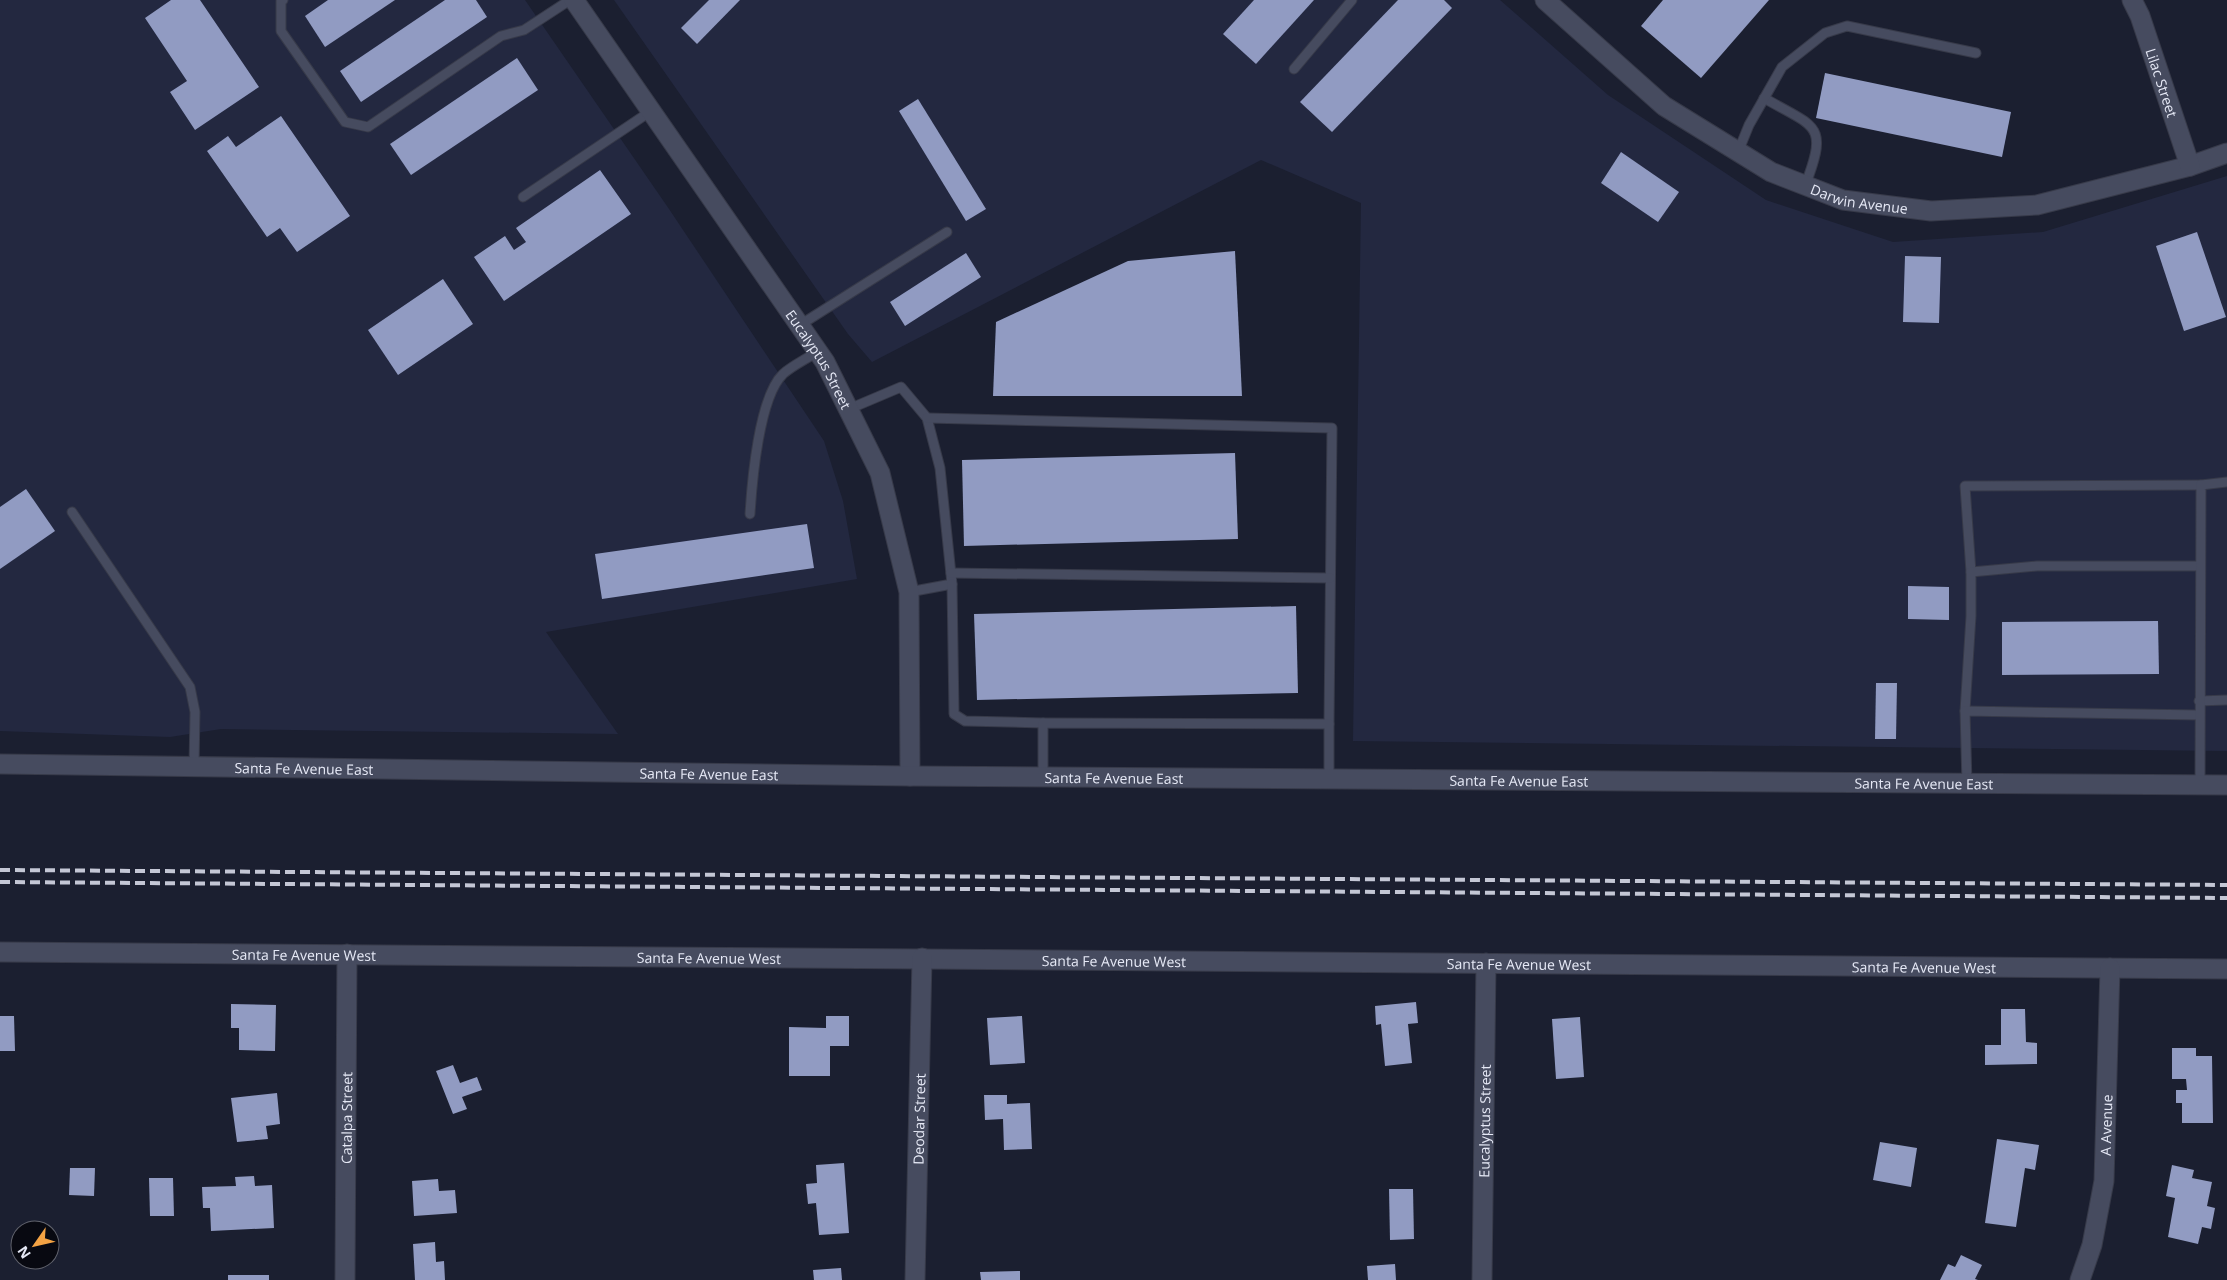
<svg xmlns="http://www.w3.org/2000/svg" width="2227" height="1280" font-family="'Open Sans',sans-serif">
<style>
.built{fill:#232840}
.building{fill:#919bc2}
.lines{fill:none;stroke-linecap:round;stroke-linejoin:round}
.service-casing{stroke:#373a49;stroke-width:11}
.minor-casing{stroke:#373a49;stroke-width:21}
.service{stroke:#464b5f;stroke-width:9}
.minor{stroke:#464b5f;stroke-width:19}
.rail{stroke:#c4c7d5;stroke-width:4;stroke-dasharray:10 5;stroke-linecap:butt}
.labels{text-anchor:middle;dominant-baseline:central;stroke-width:5;stroke-linejoin:round;paint-order:stroke}
.street-label{font-size:14px;fill:#e6e9f6;stroke:#080911}
</style>
<rect width="100%" height="100%" fill="#1b1f30"/>
<g class="built">
<path d="M0 0H525L669 209 824 441 843 501 857 579 546 632 618 734 221 729 170 737 0 731Z"/>
<path d="M614 0H1500L1608 95 1766 200 1893 242 2043 232 2227 176V751L1353 741 1361 203 1261 160 872 362 848 334Z"/>
</g>
<g class="building">
<path d="M171 0H200L259 87 195 130 170 92 187 81 145 18Z"/>
<path d="M328 0H395L325 47 305 16Z"/>
<path d="M445 0H476L487 17 361 102 340 71Z"/>
<path d="M709 0H740L697 44 681 28Z"/>
<path d="M1254 0H1314L1256 64 1223 34Z"/>
<path d="M1398 0H1444L1452 8 1332 132 1300 102Z"/>
<path d="M1663 0H1769L1701 78 1641 26Z"/>
<path d="M517 58 538 90 411 175 390 144Z"/>
<path d="M1825 73 2011 112 2002 157 1816 118Z"/>
<path d="M918 99 986 209 966 221 899 111Z"/>
<path d="M281 116 350 216 297 252 280 228 267 237 207 151 228 136 236 147Z"/>
<path d="M1621 152 1679 192 1658 222 1601 183Z"/>
<path d="M600 170 631 214 504 301 474 257 505 236 514 250 526 242 516 228Z"/>
<path d="M2197 232 2226 317 2184 331 2156 246Z"/>
<path d="M1235 251 1242 396H993L996 322 1128 261Z"/>
<path d="M966 253 981 277 905 326 890 302Z"/>
<path d="M1905 256 1941 257 1939 323 1903 322Z"/>
<path d="M443 279 473 324 398 375 368 330Z"/>
<path d="M1235 453 1238 539 964 546 962 460Z"/>
<path d="M26 489 55 531 0 569V507Z"/>
<path d="M807 524 814 568 602 599 595 554Z"/>
<path d="M1908 586 1949 587V620L1908 619Z"/>
<path d="M1296 606 1298 693 977 700 974 614Z"/>
<path d="M2158 621 2159 674 2002 675V622Z"/>
<path d="M1876 683H1897L1896 739H1875Z"/>
<path d="M1416 1002 1418 1023 1408 1024 1412 1063 1385 1066 1381 1024 1376 1025 1375 1006Z"/>
<path d="M231 1004 276 1005 275 1051 239 1050V1028H231Z"/>
<path d="M2001 1009H2025L2026 1042 2037 1043V1064L1985 1065V1045H2001Z"/>
<path d="M0 1016H14L15 1051H0Z"/>
<path d="M826 1016H849V1046H830V1076H789V1027L826 1028Z"/>
<path d="M1022 1016 1025 1063 990 1065 987 1018Z"/>
<path d="M1580 1017 1584 1077 1556 1079 1552 1019Z"/>
<path d="M2172 1048H2196V1056H2212L2213 1123H2182V1103H2176V1090H2187L2186 1079H2172Z"/>
<path d="M453 1065 460 1083 477 1077 482 1090 462 1097 467 1109 453 1114 436 1071Z"/>
<path d="M277 1093 280 1124 266 1126 268 1139 237 1142 231 1098Z"/>
<path d="M984 1095H1007V1104L1030 1103 1032 1149 1004 1150 1003 1119 985 1120Z"/>
<path d="M1997 1139 2039 1145 2035 1170 2025 1168 2016 1227 1985 1223Z"/>
<path d="M1880 1142 1917 1148 1911 1187 1873 1180Z"/>
<path d="M844 1163 849 1233 819 1235 816 1203 808 1204 806 1184 817 1183 816 1165Z"/>
<path d="M2172 1165 2194 1170 2192 1178 2212 1182 2207 1206 2215 1208 2211 1229 2202 1227 2198 1244 2168 1237 2175 1198 2166 1196Z"/>
<path d="M70 1168H95L94 1196 69 1195Z"/>
<path d="M254 1176 255 1186 272 1185 274 1228 211 1231 210 1208H203L202 1187 236 1186 235 1177Z"/>
<path d="M149 1178H173L174 1216H150Z"/>
<path d="M438 1179 439 1191 455 1190 457 1213 414 1216 412 1181Z"/>
<path d="M1389 1189H1413L1414 1239 1390 1240Z"/>
<path d="M435 1242 436 1262 444 1261 445 1280H415L413 1244Z"/>
<path d="M1961 1255 1982 1265 1975 1279 1978 1280H1940L1948 1264 1955 1267Z"/>
<path d="M1395 1264 1396 1280H1368L1367 1266Z"/>
<path d="M841 1268 842 1280H814L813 1270Z"/>
<path d="M1020 1271V1280H981L980 1272Z"/>
<rect x="228" y="1275" width="41" height="5"/>
</g>
<g class="lines">
<defs>
<g id="service">
<path d="M283 0 281 1V31L345 122 368 127 501 36 524 30 570 0"/>
<path d="M1294 69 1352 0"/>
<path d="M1764 98C1816 128 1829 123 1805 186"/>
<path d="M1738 152 1749 125 1782 67 1825 33 1847 26 1976 53"/>
<path d="M523 197 651 111"/>
<path d="M800 325 947 232"/>
<path d="M849 409 901 387 927 418 940 468 952 584 909 592"/>
<path d="M927 418 1332 428 1329 724"/>
<path d="M72 512 190 687 195 712 194 767"/>
<path d="M750 514C752 481 759 397 783 374 793 365 807 359 818 351"/>
<path d="M1971 572 1965 486 2201 485"/>
<path d="M951 573 1330 578"/>
<path d="M952 584 954 714 965 721 1043 723"/>
<path d="M2199 701 2227 700"/>
<path d="M1965 711 1971 616V572L2037 566H2200"/>
<path d="M1043 777V723L1329 724V779"/>
<path d="M1967 784 1965 711 2199 715"/>
<path d="M2200 785 2201 485 2227 482"/>
</g>
<g id="minor">
<path id="s1" d="M574 0 825 362 880 473 909 592 910 776"/>
<path id="s2" d="M1545 0 1664 106 1771 172 1843 200 1931 211 2037 205 2190 166 2227 153"/>
<path id="s3" d="M2132 0 2140 16 2190 166"/>
<path id="s4" d="M0 764 910 776 2227 785"/>
<path id="s5" d="M0 952 2227 969"/>
<path id="s6" d="M345 1280 347 954"/>
<path id="s7" d="M915 1280 922 958"/>
<path id="s8" d="M1482 1280 1486 963"/>
<path id="s9" d="M2080 1280 2092 1245 2104 1181 2110 968"/>
</g>
</defs>
<use href="#service" class="service-casing"/>
<use href="#minor" class="minor-casing"/>
<use href="#service" class="service"/>
<use href="#minor" class="minor"/>
<g class="rail">
<path d="M0 870 2227 885"/>
<path d="M0 882 2227 898"/>
</g>
</g>
<g class="labels">
<g class="street-label">
<text stroke="none"><textPath href="#s3" startOffset="88">Lilac Street</textPath></text>
<text stroke="none"><textPath href="#s2" startOffset="378">Darwin Avenue</textPath></text>
<text stroke="none"><textPath href="#s1" startOffset="435">Eucalyptus Street</textPath></text>
<text stroke="none"><textPath href="#s4" startOffset="304">Santa Fe Avenue East</textPath></text>
<text stroke="none"><textPath href="#s4" startOffset="709">Santa Fe Avenue East</textPath></text>
<text stroke="none"><textPath href="#s4" startOffset="1114">Santa Fe Avenue East</textPath></text>
<text stroke="none"><textPath href="#s4" startOffset="1519">Santa Fe Avenue East</textPath></text>
<text stroke="none"><textPath href="#s4" startOffset="1924">Santa Fe Avenue East</textPath></text>
<text stroke="none"><textPath href="#s5" startOffset="304">Santa Fe Avenue West</textPath></text>
<text stroke="none"><textPath href="#s5" startOffset="709">Santa Fe Avenue West</textPath></text>
<text stroke="none"><textPath href="#s5" startOffset="1114">Santa Fe Avenue West</textPath></text>
<text stroke="none"><textPath href="#s5" startOffset="1519">Santa Fe Avenue West</textPath></text>
<text stroke="none"><textPath href="#s5" startOffset="1924">Santa Fe Avenue West</textPath></text>
<text stroke="none"><textPath href="#s6" startOffset="162">Catalpa Street</textPath></text>
<text stroke="none"><textPath href="#s7" startOffset="161">Deodar Street</textPath></text>
<text stroke="none"><textPath href="#s8" startOffset="159">Eucalyptus Street</textPath></text>
<text stroke="none"><textPath href="#s9" startOffset="158">A Avenue</textPath></text>
</g>
</g>
<g transform="translate(35 1245) rotate(236)"><circle r="24" fill="#080911" stroke="#61636d"/>
<path d="M0-4L9 19L0 12L-9 19Z" fill="#f4a344"/>
<text y="-8" font-size="14" font-weight="bold" text-anchor="middle" fill="#e6e9f6">N</text>
</g>
</svg>
